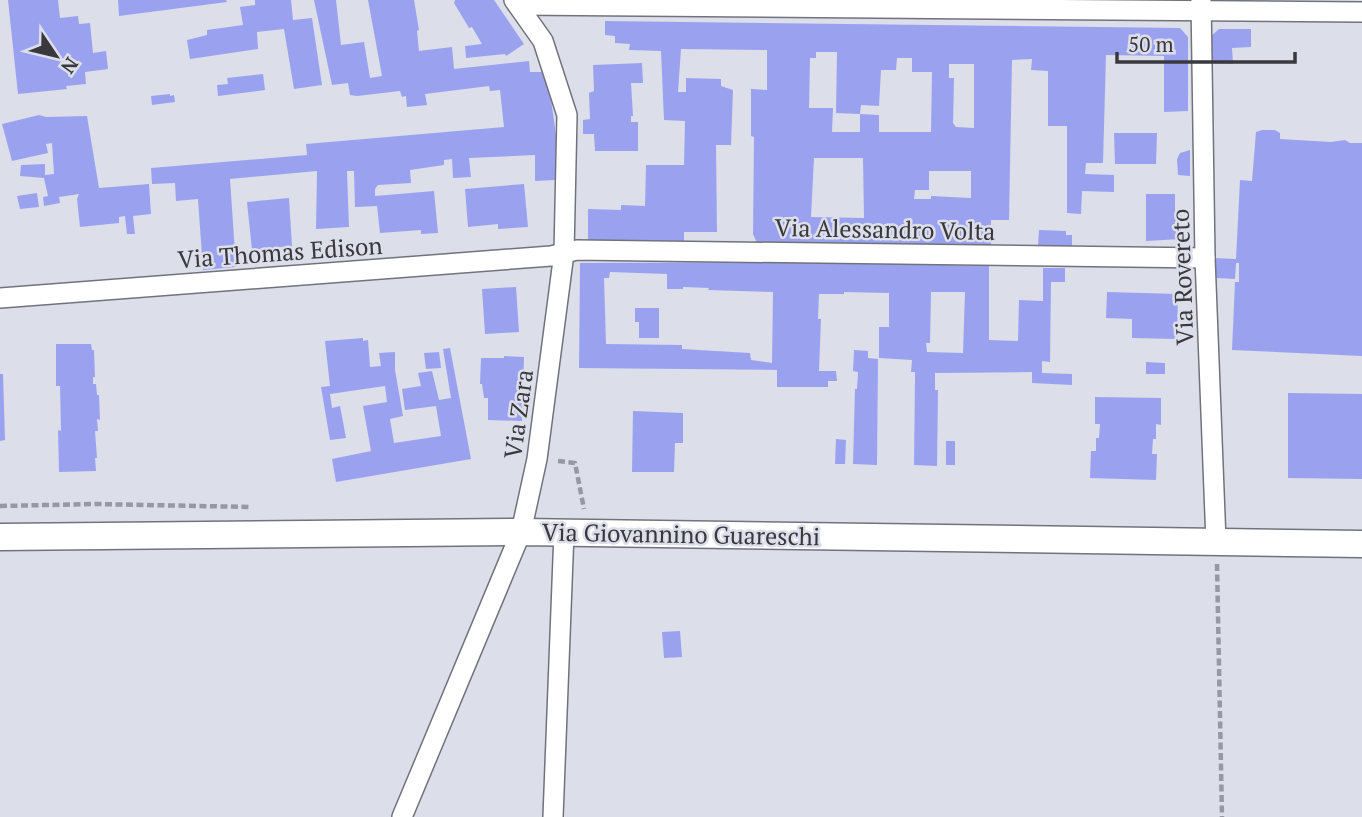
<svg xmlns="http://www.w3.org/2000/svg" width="1362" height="817" font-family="'PT Serif',serif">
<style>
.building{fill:#9aa2f0;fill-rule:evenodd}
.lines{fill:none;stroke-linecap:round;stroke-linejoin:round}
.street-casing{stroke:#71737c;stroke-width:22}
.secondary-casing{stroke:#71737c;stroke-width:29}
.path{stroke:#9798a1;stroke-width:4.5;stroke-dasharray:7 3.5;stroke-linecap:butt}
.street{stroke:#fff;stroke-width:19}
.secondary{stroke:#fff;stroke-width:26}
.labels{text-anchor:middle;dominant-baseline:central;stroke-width:5;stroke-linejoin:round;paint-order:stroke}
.street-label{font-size:24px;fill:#38383d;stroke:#dcdee9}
</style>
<rect width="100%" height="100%" fill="#dcdee9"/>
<g class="building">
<path d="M8 0H58L60 18 78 16 79 24 90 23 93 53 106 51 108 69 85 72 86 84 66 86 67 89 18 94Z"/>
<path d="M118 0H226L227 2 119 16Z"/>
<path d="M255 0H291L293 20 312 18 322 85 294 89 284 29 257 32 258 49 190 59 187 40 207 35V30L243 25 240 7 255 5Z"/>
<path d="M314 0H336L341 45 364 42 370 78 382 76 368 0H414L419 30 417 31 419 51 452 47 454 69 529 61 530 72H543L545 78H548L559 156 555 157V180L535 181V155L469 158 471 177 453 178 452 159 444 160V165L410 170 411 183 378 185 375 189V196L434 191 438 233 421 234V230L380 233 377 206 355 207 354 171H347L349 227 316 229 317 171 230 179 236 267 203 270 198 199 176 201 175 183 152 184 151 168 307 155 306 144 504 127 500 90 490 91 489 86 425 94 427 105 407 107 406 96 402 97 400 91 357 96 350 95 348 83 332 85Z"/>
<path d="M455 0H494L524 44 506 56 505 54 466 58 465 46 482 44 472 27 469 28 454 3Z"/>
<path d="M605 21 1180 28 1188 37V111L1164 112V56L1106 55 1103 163H1086L1085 174 1114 175V192L1082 191 1081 214 1067 213V126H1048V71L1031 70 1032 59 1012 60 1009 220H991V249L757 243 753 234 754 137 751 136V89L767 90V50L681 49 678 92H686V78L721 79V86L733 90 731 145H716L717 232H684V241L588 240V209L621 210V205L645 206 646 165H684L685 121 664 120 661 51 629 50 630 44 615 43V36L605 35ZM816 52H837L836 113 860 114V132H832L833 108H809L810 58H816ZM897 58H912V72H932L931 132H879V115L860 114 861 105 879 106 881 70H896ZM949 64H974V128L956 127 953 123 954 78H949ZM814 158H863L864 218 811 217ZM929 171H971V198L931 196V199H914L915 190H929Z"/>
<path d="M1219 29H1251V47L1232 48 1233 64 1211 63 1210 37Z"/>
<path d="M642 63 643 83H631L633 116H631V122H638V151H595L594 134H583V120L590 119 589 93 594 91 593 65Z"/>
<path d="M263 74 265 90 218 96 217 85 228 84 227 78Z"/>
<path d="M170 94V96L174 95 175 102 152 105 151 96Z"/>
<path d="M39 115 46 117 87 116 99 188 149 184 151 214 133 216 135 234H127L125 216 119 217V223L80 227 77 199 79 194 59 197 60 203 44 206 43 197 48 196 44 178 20 176 21 165 45 164V175L54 174 52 143 46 144 48 153 12 161 2 124Z"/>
<path d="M1262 130H1275L1280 133V139L1331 142 1345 140 1350 143H1362V356L1232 350 1235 282H1239V263H1236L1235 279 1216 278 1215 258 1236 259 1240 180 1252 181 1256 132Z"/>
<path d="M1114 133H1157L1156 164H1115Z"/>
<path d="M1190 150V176L1178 175 1177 159 1180 153Z"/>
<path d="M524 184 528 227 498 229V224L468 227 465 189Z"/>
<path d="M37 193 39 207 20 209 17 196Z"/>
<path d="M1146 194H1175V213H1181V239L1146 241Z"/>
<path d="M289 198 292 246 252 250 247 202Z"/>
<path d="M1039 230 1066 231V235H1072V247L1038 246Z"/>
<path d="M800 262 989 266V340L1018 341 1019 300 1043 301V268H1065V282H1051L1050 362 1042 361V373L1072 374V385L1032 383V372L935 373V390H938L937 466 914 465 915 378V372H911L912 360 879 358V327H889V293L844 292V294H819L818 319H821L819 371H836L837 381H828V387H777V370L579 368 580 263ZM610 272 667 274V289H683V287L709 288 708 290 773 292 772 363 751 360 750 353 682 349V345L606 344 604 278H609ZM931 292H965L963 353 927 352 926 343H930Z"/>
<path d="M516 287 519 332 485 334 482 289Z"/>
<path d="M1107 292 1178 294 1177 339 1132 338V319L1106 318Z"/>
<path d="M635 308H659V338H639V322H635Z"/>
<path d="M363 338V341L368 340 370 367 381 366 379 353 395 352V370L403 416 390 419 394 443 441 436 436 406 405 410 402 389 421 386 418 373 432 371 439 400 451 398 443 349 450 348 471 459 336 482 332 459 371 451 363 406 387 402 385 386 330 394 332 408 340 406 346 438 330 440 321 387 330 386 325 341Z"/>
<path d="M56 344H91L92 350H94L95 377H93V384H96L97 395H99L100 420 97 419 98 431H95L97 458H95L96 471 59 472 58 430 61 431 60 386H56Z"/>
<path d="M854 350 868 351V358L878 359 877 465 853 464 855 389H857L858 372 853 371Z"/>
<path d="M439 352 441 368 426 369 424 353Z"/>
<path d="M504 356 524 357 522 421 488 420V398H484L482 384H480L481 358H504Z"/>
<path d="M1146 362 1165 363V374H1146Z"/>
<path d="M0 374H3L5 440 0 441Z"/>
<path d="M1288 393 1362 394V479L1288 478Z"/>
<path d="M1095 397 1161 398V425L1156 424V439H1153L1152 454H1157L1156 480 1090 478 1091 451H1096V438H1099L1100 424H1095Z"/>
<path d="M633 411 683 413V443H675L674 472H632Z"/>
<path d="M836 439 846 440 845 464H835Z"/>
<rect x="946" y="441" width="9" height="24"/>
<path d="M680 631 682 657 664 658 662 632Z"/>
</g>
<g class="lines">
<defs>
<g id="street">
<path d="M1201 0 1205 258 1216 542"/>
<path d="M518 5 1362 12"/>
<path d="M0 298 551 256 577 250 1205 258"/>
<path d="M402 817 521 532 537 459 564 253 567 115 543 41 514 0"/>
<path d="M553 817 564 532"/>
</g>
<path id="secondary" d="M0 537 521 532 1362 544"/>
</defs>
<use href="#street" class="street-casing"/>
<use href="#secondary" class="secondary-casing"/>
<g class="path">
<path d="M558 461 575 463 584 509"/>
<path d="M0 506 95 504 252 507"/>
<path d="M1217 564 1222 817"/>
</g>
<use href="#street" class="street"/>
<use href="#secondary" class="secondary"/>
</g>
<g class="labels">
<g class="street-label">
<text transform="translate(885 229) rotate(1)">Via Alessandro Volta</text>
<text transform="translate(280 252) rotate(-4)">Via Thomas Edison</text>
<text transform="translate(1182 277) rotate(-92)">Via Rovereto</text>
<text transform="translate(518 414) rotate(-82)">Via Zara</text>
<text transform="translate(681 534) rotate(1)">Via Giovannino Guareschi</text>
</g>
</g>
<g transform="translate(56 56) rotate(125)" stroke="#dcdee9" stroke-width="5" paint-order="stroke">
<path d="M0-5L12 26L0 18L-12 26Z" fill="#38383d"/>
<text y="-10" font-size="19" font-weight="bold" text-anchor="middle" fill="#38383d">N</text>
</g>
<path d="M1117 52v10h178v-10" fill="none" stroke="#38383d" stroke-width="3.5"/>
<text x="1128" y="52" font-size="21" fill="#38383d" stroke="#dcdee9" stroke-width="5" paint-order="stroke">50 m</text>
</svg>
